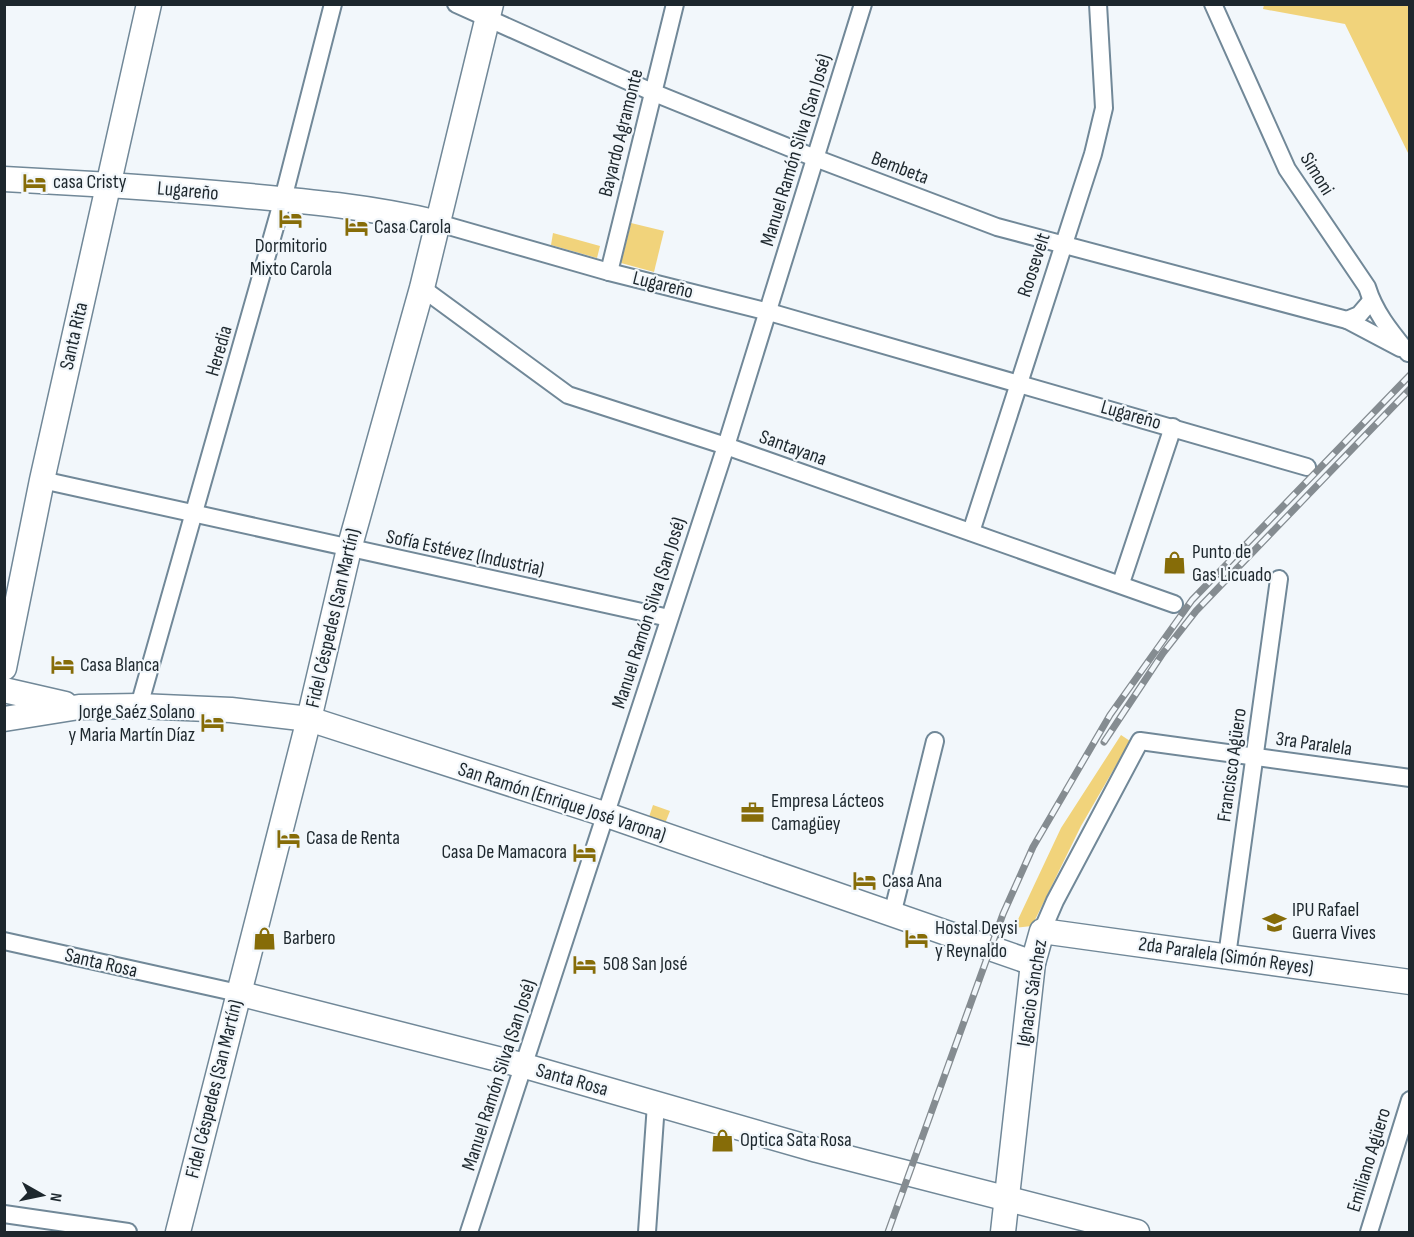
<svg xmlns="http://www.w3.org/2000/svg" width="1414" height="1237" font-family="'Sofia Sans Condensed',sans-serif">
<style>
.green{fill:#f1d37b}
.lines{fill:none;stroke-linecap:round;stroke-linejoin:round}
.street-casing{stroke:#718898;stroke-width:20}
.secondary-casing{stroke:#718898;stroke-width:27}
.street{stroke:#fff;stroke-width:16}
.secondary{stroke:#fff;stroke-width:24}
.rail-casing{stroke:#858c91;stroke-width:7}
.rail{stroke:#f2f7fb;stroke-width:4.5;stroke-dasharray:14;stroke-linecap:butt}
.labels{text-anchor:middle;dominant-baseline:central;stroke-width:4.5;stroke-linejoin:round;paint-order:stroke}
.street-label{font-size:20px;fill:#1d272d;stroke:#f2f7fb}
.poi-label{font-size:20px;fill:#1d272d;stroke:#f2f7fb;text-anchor:start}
</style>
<rect width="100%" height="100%" fill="#f2f7fb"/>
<g class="green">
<path d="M1264 5H1409V155L1345 24 1263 9Z"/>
<path d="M631 223 664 231 654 272 621 263Z"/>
<path d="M553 233 600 246 597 258 551 245Z"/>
<path d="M1121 735 1130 741 1081 826 1032 926 1014 928 1061 828Z"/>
<path d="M653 805 670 811 664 826 648 820Z"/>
</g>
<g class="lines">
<defs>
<g id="street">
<path d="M456 4 652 92 815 158 997 227 1347 320 1359 315 1371 301"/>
<path d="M1213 4 1287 169 1367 287C1375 313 1391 332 1408 353"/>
<path d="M438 223 609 272 769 312 1307 467"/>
<path d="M609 272 675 4"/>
<path d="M422 288 568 395 726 446 1174 604"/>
<path d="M1347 320 1400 348"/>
<path d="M42 480 669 618"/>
<path d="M971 532 1093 154 1104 108 1098 4"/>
<path d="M1121 583 1173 427"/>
<path d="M139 706 283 199 333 4"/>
<path d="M892 915 935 741"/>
<path d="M1042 931 1055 901 1140 741 1410 778"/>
<path d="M4 941 238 993"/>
<path d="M1227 956 1279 579"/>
<path d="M4 1214 128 1232"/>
<path d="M469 1232 726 446 863 4"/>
<path d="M647 1232 656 1104"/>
<path d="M1369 1232 1410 1100"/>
</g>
<g id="secondary">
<path d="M4 179C83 183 160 188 238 195 305 201 372 207 438 223"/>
<path d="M4 668 42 480 149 4"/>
<path d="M4 690 65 704"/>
<path d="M4 719 79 707 139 706 231 710 309 719 604 814 1033 963"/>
<path d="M238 993 525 1066 817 1150 1137 1232"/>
<path d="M178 1232 309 719 349 549 422 288 491 4"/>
<path d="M1003 1232 1033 963 1042 931 1410 982"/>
</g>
</defs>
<use href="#street" class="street-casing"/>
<use href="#secondary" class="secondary-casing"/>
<use href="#street" class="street"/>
<use href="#secondary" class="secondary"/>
<defs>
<g id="rail">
<path d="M1104 742 1163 653 1196 611 1410 389"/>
<path d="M888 1232 1003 914 1033 847 1110 715 1192 600 1410 375"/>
</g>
</defs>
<use href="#rail" class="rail-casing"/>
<use href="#rail" class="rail"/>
</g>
<defs>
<symbol id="hotel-bare" viewBox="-9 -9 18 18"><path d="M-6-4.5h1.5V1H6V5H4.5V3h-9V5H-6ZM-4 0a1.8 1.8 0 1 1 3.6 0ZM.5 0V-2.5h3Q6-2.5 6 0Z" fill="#866c08" stroke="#f2f7fb" stroke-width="2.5" paint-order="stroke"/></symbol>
<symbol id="shop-bare" viewBox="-9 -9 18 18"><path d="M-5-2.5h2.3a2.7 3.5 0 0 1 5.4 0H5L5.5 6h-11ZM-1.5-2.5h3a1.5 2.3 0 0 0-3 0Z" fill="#866c08" stroke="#f2f7fb" stroke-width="2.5" paint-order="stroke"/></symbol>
<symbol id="office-bare" viewBox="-9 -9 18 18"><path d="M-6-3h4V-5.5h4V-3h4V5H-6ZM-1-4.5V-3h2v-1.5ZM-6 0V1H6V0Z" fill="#866c08" stroke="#f2f7fb" stroke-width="2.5" paint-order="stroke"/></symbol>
<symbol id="school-bare" viewBox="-9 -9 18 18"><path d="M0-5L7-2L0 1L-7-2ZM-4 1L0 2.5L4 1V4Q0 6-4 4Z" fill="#866c08" stroke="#f2f7fb" stroke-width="2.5" paint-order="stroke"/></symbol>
</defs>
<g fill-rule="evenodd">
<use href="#hotel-bare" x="18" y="166" width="33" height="33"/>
<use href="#hotel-bare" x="274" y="202" width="33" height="33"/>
<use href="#hotel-bare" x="340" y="210" width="33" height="33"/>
<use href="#shop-bare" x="1158" y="546" width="33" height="33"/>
<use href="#hotel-bare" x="46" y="648" width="33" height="33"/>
<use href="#hotel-bare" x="196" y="706" width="33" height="33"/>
<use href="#office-bare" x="736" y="796" width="33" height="33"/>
<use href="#hotel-bare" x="272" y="822" width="33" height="33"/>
<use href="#hotel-bare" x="568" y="836" width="33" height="33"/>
<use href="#hotel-bare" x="848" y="864" width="33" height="33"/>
<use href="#school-bare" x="1258" y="906" width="33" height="33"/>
<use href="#shop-bare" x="248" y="922" width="33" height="33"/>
<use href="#hotel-bare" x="900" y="922" width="33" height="33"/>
<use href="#hotel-bare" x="568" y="948" width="33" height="33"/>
<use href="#shop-bare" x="706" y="1124" width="33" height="33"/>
</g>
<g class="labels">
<g class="street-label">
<text transform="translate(621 133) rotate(-76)">Bayardo Agramonte</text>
<text transform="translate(796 150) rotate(-73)">Manuel Ramón Silva (San José)</text>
<text transform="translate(900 168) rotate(21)">Bembeta</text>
<text transform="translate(1317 174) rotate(58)">Simoni</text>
<text transform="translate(188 191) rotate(5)">Lugareño</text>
<text transform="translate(1034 265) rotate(-72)">Roosevelt</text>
<text transform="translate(663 285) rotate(14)">Lugareño</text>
<text transform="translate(74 336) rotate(-77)">Santa Rita</text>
<text transform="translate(219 351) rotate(-74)">Heredia</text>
<text transform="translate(1131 415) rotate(16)">Lugareño</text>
<text transform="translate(793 448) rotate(20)">Santayana</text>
<text transform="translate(465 553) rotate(12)">Sofía Estévez (Industria)</text>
<text transform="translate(649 613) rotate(-72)">Manuel Ramón Silva (San José)</text>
<text transform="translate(333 618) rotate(-77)">Fidel Céspedes (San Martín)</text>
<text transform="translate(1314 744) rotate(8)">3ra Paralela</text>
<text transform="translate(1232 765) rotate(-82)">Francisco Agüero</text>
<text transform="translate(562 802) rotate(18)">San Ramón (Enrique José Varona)</text>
<text transform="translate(1226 956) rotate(8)">2da Paralela (Simón Reyes)</text>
<text transform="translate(101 963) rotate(13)">Santa Rosa</text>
<text transform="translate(1032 993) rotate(-81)">Ignacio Sánchez</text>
<text transform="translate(499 1075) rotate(-72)">Manuel Ramón Silva (San José)</text>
<text transform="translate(572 1080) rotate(16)">Santa Rosa</text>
<text transform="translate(214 1089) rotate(-76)">Fidel Céspedes (San Martín)</text>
<text transform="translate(1369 1160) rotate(-73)">Emiliano Agüero</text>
</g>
<g class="poi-label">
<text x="53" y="182">casa Cristy</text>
<text x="374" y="227">Casa Carola</text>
<text x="291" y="246" text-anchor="middle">Dormitorio<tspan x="291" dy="23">Mixto Carola</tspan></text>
<text x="1192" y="552">Punto de<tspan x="1192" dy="23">Gas Licuado</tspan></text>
<text x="80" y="665">Casa Blanca</text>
<text x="195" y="712" text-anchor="end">Jorge Saéz Solano<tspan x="195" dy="23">y Maria Martín Díaz</tspan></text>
<text x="771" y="801">Empresa Lácteos<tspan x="771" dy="23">Camagüey</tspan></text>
<text x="306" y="838">Casa de Renta</text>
<text x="567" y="852" text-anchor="end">Casa De Mamacora</text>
<text x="882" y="881">Casa Ana</text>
<text x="1292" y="910">IPU Rafael<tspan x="1292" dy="23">Guerra Vives</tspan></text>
<text x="935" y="928">Hostal Deysi<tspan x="935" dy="23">y Reynaldo</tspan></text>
<text x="283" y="938">Barbero</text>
<text x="603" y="964">508 San José</text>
<text x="740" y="1140">Optica Sata Rosa</text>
</g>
</g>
<rect width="1414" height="1237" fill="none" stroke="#1d272d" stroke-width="12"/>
<g transform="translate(42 1195) rotate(99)" stroke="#f2f7fb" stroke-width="4.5" paint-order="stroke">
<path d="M0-4.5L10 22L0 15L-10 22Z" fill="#1d272d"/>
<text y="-9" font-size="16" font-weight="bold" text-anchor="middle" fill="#1d272d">N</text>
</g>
</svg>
